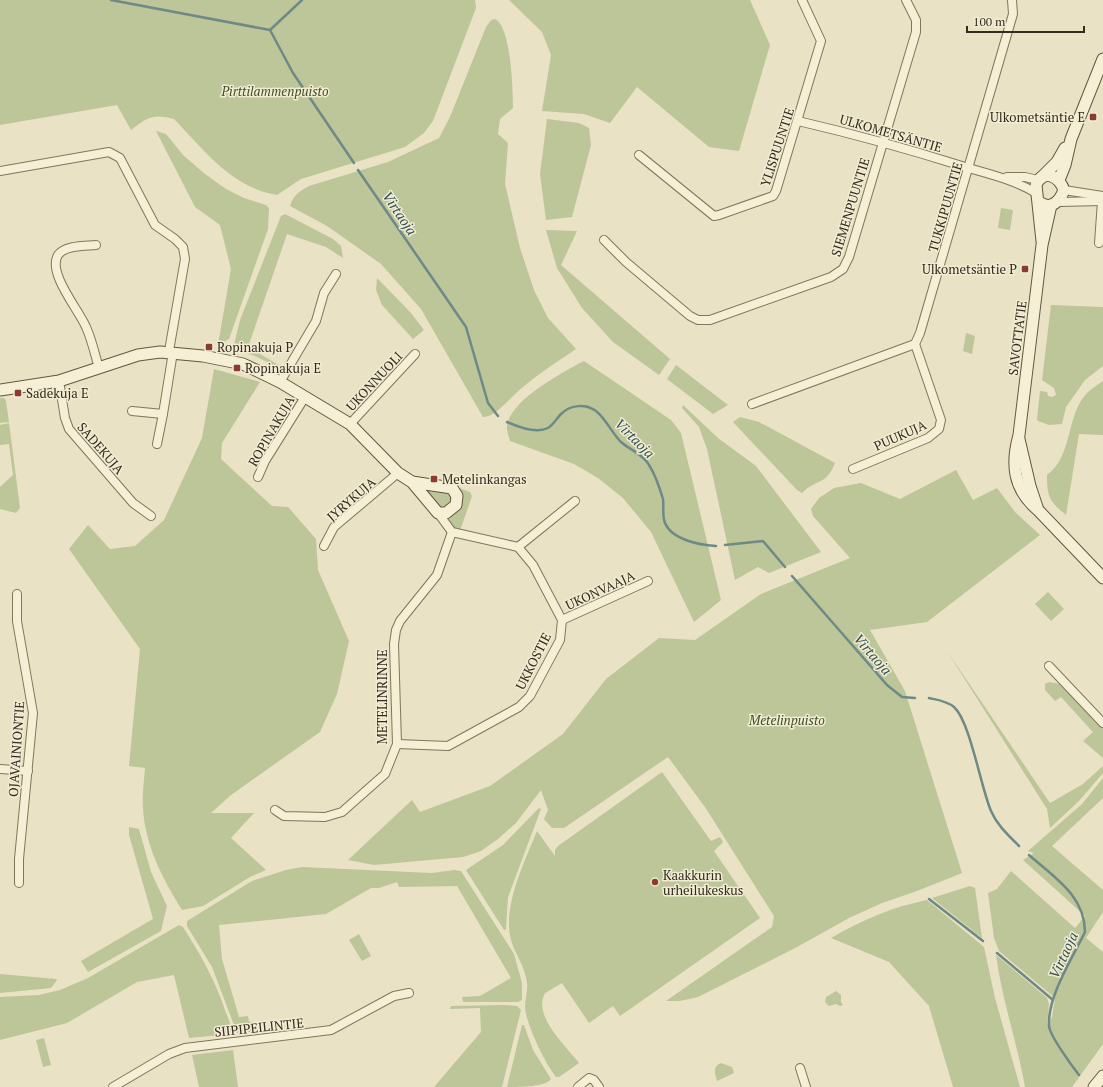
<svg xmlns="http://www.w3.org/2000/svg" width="1103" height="1087" font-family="'PT Serif',serif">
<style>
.green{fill:#bcc699}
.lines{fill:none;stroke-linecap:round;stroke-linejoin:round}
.stream{stroke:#6d8a86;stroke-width:2.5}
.street-casing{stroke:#82755c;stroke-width:10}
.secondary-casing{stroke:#64563f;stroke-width:13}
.street{stroke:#f5efd6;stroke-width:8}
.secondary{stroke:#f5efd6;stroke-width:11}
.poi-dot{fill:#8b3b32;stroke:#f2ecd3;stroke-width:1.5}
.labels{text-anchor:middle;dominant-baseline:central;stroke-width:3;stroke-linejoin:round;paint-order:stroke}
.park-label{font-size:13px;font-style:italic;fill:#404e27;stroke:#f2ecd3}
.poi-label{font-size:13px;fill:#342b1f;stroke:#f2ecd3;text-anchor:start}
.street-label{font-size:13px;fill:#342b1f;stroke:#f2ecd3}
.water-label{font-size:14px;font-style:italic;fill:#305052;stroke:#f2ecd3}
</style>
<rect width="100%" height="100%" fill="#e9e2c4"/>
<g class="green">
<path d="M0 0H475L476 8 433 121 424 133 405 147 301 179 277 195C231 187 205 151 174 119 152 113 147 118 131 130L117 105 0 125Z"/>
<path d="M509 0H750L770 45 739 151 709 147 637 87 610 123 584 114 542 111 551 55 542 32Z"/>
<path d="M495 19C511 26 513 90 513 108L500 119 498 134 508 143 505 184 520 248 534 290 548 318 576 349C554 364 530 379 511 398 504 405 493 417 483 417L421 309 381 264 327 226 290 206C293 195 300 191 309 186L388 162 439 138 450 117 486 27 491 20Z"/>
<path d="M547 119 579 123 589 128 591 145 572 217 546 220 540 174Z"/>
<path d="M156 131 166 134 183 155 205 174 226 189 244 198 266 205 269 208 268 229 229 339 218 345 231 269 220 225 195 207Z"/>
<path d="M1001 208 1013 210 1010 230 998 228Z"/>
<path d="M285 214 333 239 341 246 343 258 326 247 287 234 247 350 257 352 280 366 279 368 255 356 233 349 240 320 281 216Z"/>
<path d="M546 230 577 231 561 265 670 359 659 375 613 342 582 308 557 268Z"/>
<path d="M377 278 411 313 424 330 413 339 382 305 376 290Z"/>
<path d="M1051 305 1103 307V366L1085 380 1066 407 1062 424 1049 425 1038 421 1037 419 1040 391 1047 392 1048 396 1052 397 1056 395 1054 388 1042 380Z"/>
<path d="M966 333 975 336 972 354 963 351Z"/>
<path d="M584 361 671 420 681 433 721 600 694 622 651 532 623 498 598 478 574 464 510 441C509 436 506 430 507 426 510 400 563 372 584 361Z"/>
<path d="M676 365 728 405 713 414 667 379Z"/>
<path d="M214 369 260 382 222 443 221 459 272 506 288 507 316 539 318 570 349 641 337 694 320 732 231 795 211 813H254L231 838 266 870 250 877 203 906 182 910C163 879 145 846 143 808 142 795 144 781 145 768L129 766 140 649 69 549 88 525 110 549 135 546 164 520 202 438Z"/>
<path d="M1103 381V435L1079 434 1066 515C1049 501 1047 496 1047 475 1074 455 1065 415 1088 392 1092 388 1098 385 1103 381Z"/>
<path d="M0 398H4L6 401 9 422 0 423Z"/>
<path d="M683 405 718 438 756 466 821 552 769 573 758 567 735 580 707 449 699 427 682 408Z"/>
<path d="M740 417 759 422 835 463C826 486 817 478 802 493L797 490 733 422Z"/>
<path d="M9 423 20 508 16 513 0 509V487L13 475 9 444 0 445V425Z"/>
<path d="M956 470 973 500 997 488 1015 512 1040 535 927 622 870 630 905 691 962 873 917 891 882 903 849 918 797 947 698 997 680 1001H666L772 927 774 916 705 807 668 757 564 828H552L544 819 548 810 541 790 516 823 498 839 481 851 463 857 374 865 348 860 412 800 420 812 490 786 563 734 606 679 659 638 695 640 761 594 850 558 813 516 811 509 819 498 834 488 861 483 900 499Z"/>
<path d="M456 487 470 492 472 496 460 531 453 527 449 520Z"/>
<path d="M424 488 450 493 453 501 446 507H438Z"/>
<path d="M1048 592 1064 609 1051 621 1035 604Z"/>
<path d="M947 651 1050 803 1083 784 1103 766V773L1079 801 1050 828 1047 809Z"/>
<path d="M1049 682 1061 684 1103 728V758L1083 741 1093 732 1092 731 1061 697 1055 701 1045 690V684Z"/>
<path d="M662 772 711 841 720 837 723 842 714 851 760 918 620 1016 613 1006 589 1023 562 983 545 993C532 1016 567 1047 579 1063L559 1077H556C545 1063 526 1024 525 1007 525 999 528 991 527 983 525 966 515 954 511 940 502 907 525 861 537 831L555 856V850L558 846Z"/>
<path d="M1103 778V798L1052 846 1103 890V912L1086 938 1103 952V1044L1072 1087H1025C1017 1042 1002 1000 996 955L1047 998 1049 1004 1047 1025 1052 1017 1055 998 999 951 994 938 988 893 997 889 1011 871 1075 928 1085 916 1023 860 1034 853 1028 851 1082 804Z"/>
<path d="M539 808 541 809 508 897 506 929 504 930 466 870 503 845Z"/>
<path d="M129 827 139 829 151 872 167 906 161 931 88 972 81 961 153 919 129 835Z"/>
<path d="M302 867 432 873 454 870 461 871 514 954 522 983V1000L518 1002H463L462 997 480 996 511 978 457 886 399 887 397 882 379 888H371L326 914 219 925 222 959 239 1017 248 1016 249 1022 251 1021 253 1032 237 1033 212 967 187 926V921L252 881 286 870Z"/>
<path d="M970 886 975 888 982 938 932 898Z"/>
<path d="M927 900 984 947 995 998 1020 1087H953L929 1006 889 962 831 938C862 920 892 907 927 900Z"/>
<path d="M179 925 183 927C201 955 216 982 226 1013 229 1020 232 1027 231 1034L189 1038 174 975 137 982 67 1023 0 1040V997L39 995 60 990 88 978Z"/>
<path d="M359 934 371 956 362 961 349 940Z"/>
<path d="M0 974 56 979 57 980 51 988 0 993Z"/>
<path d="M836 991 841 995V1002L843 1005 840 1006 836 1004 829 1006 825 1002 826 997Z"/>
<path d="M504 1005 517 1006 521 1010 502 1087H434L481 1032 480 1008 450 1009 451 1006Z"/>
<path d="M522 1025H524L533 1050 551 1079C546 1087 519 1087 507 1087Z"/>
<path d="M44 1038 51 1065 43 1067 36 1040Z"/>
<path d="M233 1050 238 1087H199L192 1055Z"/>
<path d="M721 1063 732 1067 734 1073 717 1081C715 1073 712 1067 721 1063Z"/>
</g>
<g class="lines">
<g class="stream">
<path d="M111 0 270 30"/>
<path d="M302 0 270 30 293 73 354 163"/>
<path d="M358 170 466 327 488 403 498 416"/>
<path d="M507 422C518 427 536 434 548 428 553 425 557 418 561 414 570 405 585 403 596 411 606 419 612 433 621 442 630 450 643 454 649 465 655 474 660 489 663 499 664 507 662 516 665 523 672 540 700 545 716 546"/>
<path d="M725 545 763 541 785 567"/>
<path d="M792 576 887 685 902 697 915 698"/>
<path d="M929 698C938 700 947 701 954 707 970 721 981 788 991 811 997 825 1008 835 1019 846"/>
<path d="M1029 855C1054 877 1085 896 1085 932 1073 957 1047 997 1049 1026 1050 1036 1072 1066 1079 1075"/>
<path d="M929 899 983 941"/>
<path d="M997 953 1053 1000"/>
</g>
<defs>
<g id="street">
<path d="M798 121C854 134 908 149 962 166 988 174 1013 179 1036 193"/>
<path d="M639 155 714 216 719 215 773 196 776 191 821 41 802 0"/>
<path d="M0 171 109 152 120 158 155 225 175 239 183 247 185 259 169 351"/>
<path d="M1007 177H1025L1038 180"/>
<path d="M1064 190 1103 196"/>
<path d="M1059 202 1103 201"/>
<path d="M604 240 626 262 690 316 698 320H710L831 277 843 269 849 257 916 32V20L906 0"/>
<path d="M1099 243 1102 201"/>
<path d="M96 245C85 246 65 245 58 255 47 273 79 310 86 327 92 340 95 355 99 368"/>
<path d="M59 381 65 418 69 429 133 503 151 516"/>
<path d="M280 382 316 321 324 293 336 274"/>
<path d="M752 404 915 344 920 333 1013 14 1012 0"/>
<path d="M132 411 163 414 173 352"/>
<path d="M350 424 415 354"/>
<path d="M157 444 163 414"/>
<path d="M853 469 928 438 939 429 941 420 915 344"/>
<path d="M258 477 265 461 305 397"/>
<path d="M324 546 334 527 398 473"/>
<path d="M518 547 575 501"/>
<path d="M17 594V621L33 713 19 859V883"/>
<path d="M562 620 648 581"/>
<path d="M1049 666 1103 723"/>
<path d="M397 744 448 746 519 707 530 696 560 640 562 620 533 565 518 547 452 532 438 513"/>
<path d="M0 769 28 771"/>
<path d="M275 810 284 816 325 817 342 812 385 774 397 744 394 644 396 630 400 621 437 575 452 532"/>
<path d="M800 1068 806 1087"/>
<path d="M113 1087 169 1054 185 1048 331 1030 394 996 409 993"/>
<path d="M578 1087 589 1078 594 1080 599 1087"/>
</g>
<g id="secondary">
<path d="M1041 178 1057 162 1065 148"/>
<path d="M1059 180 1065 165 1071 139 1103 59"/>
<path d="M1039 202C1051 211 1060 201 1064 190 1059 176 1043 168 1036 185L1042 241"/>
<path d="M1051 205 1042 245 1019 435C1011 464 1013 489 1038 510L1103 578"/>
<path d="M0 390 59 381 138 355 160 352 203 356 243 364 280 382 350 424 398 473 412 482 438 513H446L456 505 457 496 452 488 412 482"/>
<path d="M1019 439 1030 486 1037 507"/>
<path d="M1094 1087 1103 1076"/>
</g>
</defs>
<use href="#street" class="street-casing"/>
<use href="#secondary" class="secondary-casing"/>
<use href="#street" class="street"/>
<use href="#secondary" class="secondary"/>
</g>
<g class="poi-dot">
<rect x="1089" y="113" width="8" height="8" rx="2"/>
<rect x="1021" y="265" width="8" height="8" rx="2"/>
<rect x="205" y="343" width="8" height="8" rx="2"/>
<rect x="233" y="364" width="8" height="8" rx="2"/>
<rect x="14" y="389" width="8" height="8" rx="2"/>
<rect x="430" y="475" width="8" height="8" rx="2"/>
<circle cx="655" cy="882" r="4"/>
</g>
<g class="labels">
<g class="park-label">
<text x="275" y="91">Pirttilammenpuisto</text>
<text x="787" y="720">Metelinpuisto</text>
</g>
<g class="poi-label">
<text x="1085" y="117" text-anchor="end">Ulkometsäntie E</text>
<text x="1017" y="269" text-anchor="end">Ulkometsäntie P</text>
<text x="217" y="347">Ropinakuja P</text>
<text x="245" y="368">Ropinakuja E</text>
<text x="26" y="393">Sadekuja E</text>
<text x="442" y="479">Metelinkangas</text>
<text x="663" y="875">Kaakkurin<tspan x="663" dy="15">urheilukeskus</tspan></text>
</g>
<g class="street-label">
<text transform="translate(891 133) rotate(16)">ULKOMETSÄNTIE</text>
<text transform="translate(777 147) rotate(-72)">YLISPUUNTIE</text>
<text transform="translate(850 207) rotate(-73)">SIEMENPUUNTIE</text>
<text transform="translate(945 207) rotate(-74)">TUKKIPUUNTIE</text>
<text transform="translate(1017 338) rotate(-83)">SAVOTTATIE</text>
<text transform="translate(374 381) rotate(-47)">UKONNUOLI</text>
<text transform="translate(271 431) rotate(-60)">ROPINAKUJA</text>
<text transform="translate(900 435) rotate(-24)">PUUKUJA</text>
<text transform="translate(101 448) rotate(49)">SADEKUJA</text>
<text transform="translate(351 499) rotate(-41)">JYRYKUJA</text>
<text transform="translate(600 590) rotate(-25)">UKONVAAJA</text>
<text transform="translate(533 661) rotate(-63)">UKKOSTIE</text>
<text transform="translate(382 697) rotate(-90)">METELINRINNE</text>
<text transform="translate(16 749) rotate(-86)">OJAVAINIONTIE</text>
<text transform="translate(259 1027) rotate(-6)">SIIPIPEILINTIE</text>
</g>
<g class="water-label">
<text transform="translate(400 213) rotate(56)">Virtaoja</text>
<text transform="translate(635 438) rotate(45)">Virtaoja</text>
<text transform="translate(873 654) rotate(49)">Virtaoja</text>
<text transform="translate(1063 955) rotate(-65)">Virtaoja</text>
</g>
</g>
<path d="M967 26v6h117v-6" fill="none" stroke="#342b1f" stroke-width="2"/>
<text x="973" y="26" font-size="12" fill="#342b1f" stroke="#f2ecd3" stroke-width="3" paint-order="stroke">100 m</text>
</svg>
